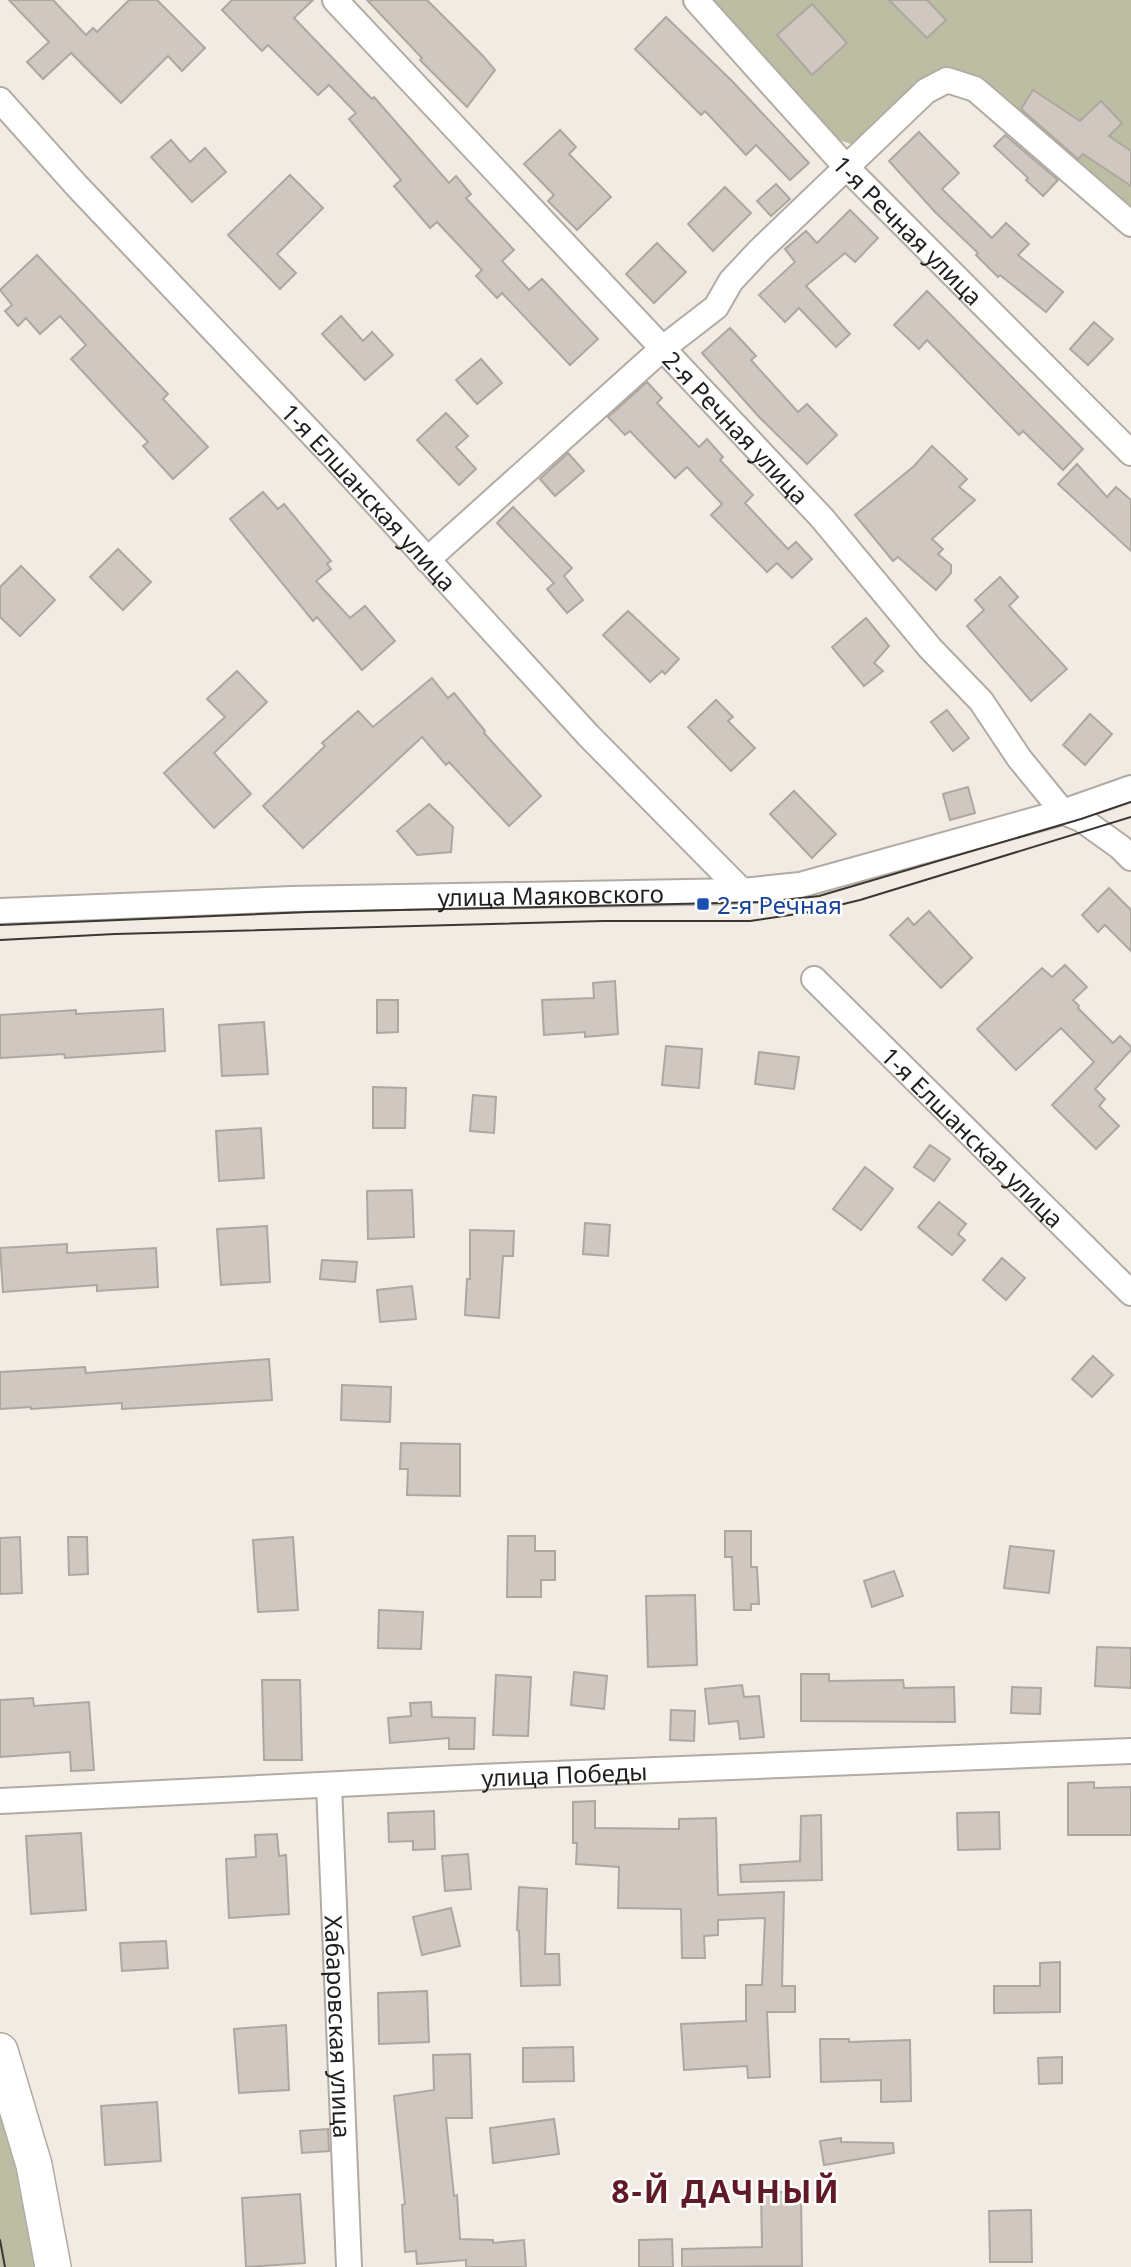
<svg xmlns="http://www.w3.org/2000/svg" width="1131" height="2267" font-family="'Noto Sans',sans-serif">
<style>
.green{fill:#bbbea2}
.building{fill:#cfc7c0;stroke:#aea7a0;stroke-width:2}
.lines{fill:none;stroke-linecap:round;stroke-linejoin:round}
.minor-casing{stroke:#b1aba3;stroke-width:28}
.secondary-casing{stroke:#b1aba3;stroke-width:38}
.minor{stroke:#fff;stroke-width:24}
.secondary{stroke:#fff;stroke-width:35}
.tram{stroke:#3a3733;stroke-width:2}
.transit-dot{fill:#1a4fb4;stroke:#fff;stroke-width:2.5}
.labels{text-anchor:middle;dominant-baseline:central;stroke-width:5;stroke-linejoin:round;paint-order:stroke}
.street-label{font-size:24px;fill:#211f1c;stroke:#fff}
.transit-label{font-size:24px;fill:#164399;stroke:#fff;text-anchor:start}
.district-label{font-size:32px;font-weight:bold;letter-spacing:2px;fill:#601a25;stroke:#fff}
</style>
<rect width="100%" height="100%" fill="#f2ebe3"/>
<g class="green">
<path d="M714 0H1131V213L949 76H926L854 145 839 140Z"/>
<path d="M0 2096 40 2267H0Z"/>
</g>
<g class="building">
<path d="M9 0H53L86 35 93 28 97 32 129 0H157L205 48 182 71 168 56 121 103 71 53 43 79 27 62 49 42Z"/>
<path d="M232 0H313L294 18 372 99 374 97 449 183 456 176 471 194 466 198 514 250 502 261 529 290 542 279 598 339 570 365 502 293 497 298 476 276 482 270 437 222 430 228 394 186 401 180 349 119 356 113 329 85 318 95 268 45 262 51 222 10Z"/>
<path d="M367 0H427L483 56 495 70 467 107 420 60 422 58Z"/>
<path d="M889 0H927L946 20 927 38Z"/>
<path d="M812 4 847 43 812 75 777 35Z"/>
<path d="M666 17 733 82 809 163 790 180 756 145 746 155 705 111 701 115 635 49Z"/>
<path d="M1033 90 1080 121 1101 101 1122 123 1109 136 1131 151V186L1083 154 1078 159 1021 109Z"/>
<path d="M560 130 576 147 569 154 611 197 577 230 548 201 554 195 524 164Z"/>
<path d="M919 132 959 173 942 189 992 238 1006 223 1029 244 1018 255 1063 292 1046 312 1000 275 998 277 976 255 978 253 935 212 889 161Z"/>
<path d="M1005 135 1058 180 1043 196 1026 180 1028 178 994 146Z"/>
<path d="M171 140 190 162 205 148 226 172 192 202 151 157Z"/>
<path d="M290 175 323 208 277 254 296 273 280 289 228 235Z"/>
<path d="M776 184 790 199 771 216 757 201Z"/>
<path d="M725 187 751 213 713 251 688 224Z"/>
<path d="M850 210 878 238 855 262 845 253 806 286 850 334 836 347 799 308 785 322 759 295 795 262 785 249 806 231 817 243Z"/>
<path d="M657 243 686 272 654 303 626 274Z"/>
<path d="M37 255 168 394 163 399 208 447 173 479 143 446 148 442 71 359 86 345 60 316 40 334 26 318 18 326 5 311 12 305 0 290Z"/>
<path d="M927 291 1083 449 1063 470 1023 431 1019 435 927 340 919 349 894 325Z"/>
<path d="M341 316 363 341 372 332 393 355 365 380 322 334Z"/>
<path d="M1094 322 1113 339 1088 365 1070 349Z"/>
<path d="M730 328 756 356 751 360 798 412 807 404 837 435 807 464 760 418 702 353Z"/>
<path d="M481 359 502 383 477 404 456 380Z"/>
<path d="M647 382 662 398 657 403 699 447 707 439 723 457 720 460 753 495 745 503 788 549 796 542 812 559 792 578 777 563 767 572 711 515 722 504 687 467 675 478 630 431 625 435 608 417Z"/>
<path d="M446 413 468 436 456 447 476 469 459 485 417 440Z"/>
<path d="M932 446 967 479 959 487 975 500 932 539 943 549 938 554 951 565V573L936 590 898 557 893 561 855 515 914 466Z"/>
<path d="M568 453 584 471 555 496 540 479Z"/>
<path d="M1077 464 1107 497 1116 487 1131 500V551L1058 484Z"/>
<path d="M263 492 278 509 284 504 331 561 327 564 331 569 316 581 350 618 365 606 395 641 362 670 317 617 313 621 230 519Z"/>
<path d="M513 507 572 568 564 576 583 600 567 613 547 589 554 583 497 523Z"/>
<path d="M118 549 151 582 123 610 90 577Z"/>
<path d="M21 566 55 600 20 636 0 617V587Z"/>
<path d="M1000 577 1018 597 1009 606 1067 669 1031 701 967 626 984 610 975 600Z"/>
<path d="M628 611 679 659 665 674 662 671 650 682 603 635Z"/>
<path d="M866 618 889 646 874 663 883 671 864 686 832 647Z"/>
<path d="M237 671 267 702 214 753 251 794 214 828 164 773 225 717 207 699Z"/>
<path d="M432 678 448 698 454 693 485 731 484 733 541 796 509 826 449 762 446 765 422 737 303 848 263 806 325 746 322 743 358 711 373 727Z"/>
<path d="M716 700 733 717 728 721 755 748 731 771 688 727Z"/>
<path d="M947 710 969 738 953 751 931 722Z"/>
<path d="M1090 714 1112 734 1085 765 1063 745Z"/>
<path d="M968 787 975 813 950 820 943 794Z"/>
<path d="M794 791 836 834 812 858 770 814Z"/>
<path d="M429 804 453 827 451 852 417 855 397 831Z"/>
<path d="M1109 888 1131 910V951L1105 925 1098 932 1082 915Z"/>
<path d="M929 911 972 958 941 988 890 935 908 918 914 925Z"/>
<path d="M1065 965 1087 987 1073 1000 1079 1006 1078 1008 1113 1043 1120 1036 1131 1047V1050L1095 1089 1105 1099 1099 1106 1119 1126 1096 1149 1052 1105 1094 1062 1061 1028 1016 1070 977 1029 1042 968 1052 977Z"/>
<path d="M615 981 618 1034 585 1037V1032L544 1035 542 1000 594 998 593 983Z"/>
<path d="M377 1000H398V1032L377 1033Z"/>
<path d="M163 1009 165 1051 65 1058 64 1054 0 1058V1015L76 1010V1014Z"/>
<path d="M264 1022 268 1074 222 1076 219 1025Z"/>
<path d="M666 1046 702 1049 699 1088 662 1085Z"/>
<path d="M759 1052 799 1057 794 1089 755 1084Z"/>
<path d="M373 1087 406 1088 405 1128H373Z"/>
<path d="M473 1095 496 1097 494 1133 470 1131Z"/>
<path d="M261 1128 264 1178 219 1181 216 1131Z"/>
<path d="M930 1145 950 1159 934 1181 914 1167Z"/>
<path d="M865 1167 893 1189 861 1230 833 1209Z"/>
<path d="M412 1190 414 1237 368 1239 367 1191Z"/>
<path d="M939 1202 966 1224 958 1234 965 1240 952 1255 918 1227Z"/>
<path d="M585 1223 610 1225 608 1256 583 1254Z"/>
<path d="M267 1226 270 1282 221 1285 217 1229Z"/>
<path d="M470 1230 514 1231 513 1256H503L499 1318 465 1315 467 1279H470Z"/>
<path d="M67 1244V1253L156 1248 158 1287 97 1291V1285L3 1292 0 1248Z"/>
<path d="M1002 1258 1025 1278 1006 1300 983 1280Z"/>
<path d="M322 1260 357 1262 355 1282 320 1279Z"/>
<path d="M412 1286 416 1319 380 1322 377 1290Z"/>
<path d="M1093 1356 1113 1375 1092 1397 1072 1379Z"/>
<path d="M269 1359 272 1400 122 1409V1403L31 1409V1407L0 1409V1372L85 1367 86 1373Z"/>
<path d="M342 1385 391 1387 390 1422 341 1420Z"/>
<path d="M401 1443 460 1444V1496L407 1495 408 1469H400Z"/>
<path d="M725 1531H751V1567H757L759 1604H751V1610H734L732 1557H725Z"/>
<path d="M508 1536H535V1551H555V1580H541V1597H507Z"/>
<path d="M20 1537 22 1593 0 1594V1538Z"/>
<path d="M68 1537H87L88 1574 69 1575Z"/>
<path d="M293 1537 298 1610 258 1612 253 1540Z"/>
<path d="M1010 1546 1054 1551 1049 1593 1004 1588Z"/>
<path d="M894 1571 903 1596 872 1607 864 1581Z"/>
<path d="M695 1595 697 1665 648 1667 646 1596Z"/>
<path d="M379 1610 423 1612 421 1649 378 1648Z"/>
<path d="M1097 1647 1131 1648V1688L1095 1686Z"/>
<path d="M574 1672 607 1676 604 1709 571 1705Z"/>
<path d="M801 1674H829V1681L903 1680 904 1688 954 1687 955 1722 801 1721Z"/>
<path d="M496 1675 531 1677 528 1736 493 1735Z"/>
<path d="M262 1680H300L302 1760H264Z"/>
<path d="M742 1685 744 1697 759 1696 764 1737 740 1739 738 1721 709 1724 705 1689Z"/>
<path d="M1012 1687 1041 1688 1040 1714 1011 1713Z"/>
<path d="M33 1698 34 1706 89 1702 94 1770 71 1771 70 1752 0 1757V1700Z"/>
<path d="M431 1702 432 1717 475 1718 474 1749H449V1738L390 1743 388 1718 411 1716 410 1703Z"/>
<path d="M671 1710 695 1711 694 1741 670 1740Z"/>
<path d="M1094 1782V1788L1131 1787V1835H1068V1783Z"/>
<path d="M595 1801V1828L679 1829V1819L716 1818 718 1895 784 1892 782 1986H795V2012H767L770 2077 748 2078 747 2066 684 2070 681 2024 746 2021V1985H762L765 1918 718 1920V1935L704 1936 705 1958H682L681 1909 618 1908 619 1867 576 1864 577 1843H573V1802Z"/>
<path d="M434 1811 435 1849 413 1850V1841L389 1842 388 1813Z"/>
<path d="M999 1812 1000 1849 958 1850 957 1813Z"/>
<path d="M821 1815 822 1880 741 1882 740 1865 800 1861 801 1816Z"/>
<path d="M81 1833 86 1910 31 1914 26 1836Z"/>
<path d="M277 1834 279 1856 286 1855 289 1914 229 1918 226 1859 256 1857 255 1835Z"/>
<path d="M468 1854 471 1889 445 1891 442 1856Z"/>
<path d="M519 1887 547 1889 545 1954H559L560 1985 521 1986 519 1931 517 1930Z"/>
<path d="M451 1908 460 1946 422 1955 413 1917Z"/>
<path d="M166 1941 168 1968 122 1971 120 1943Z"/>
<path d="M1060 1962V2012L994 2013V1986H1040V1963Z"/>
<path d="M427 1991 429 2042 379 2044 378 1993Z"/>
<path d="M286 2025 289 2090 239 2093 234 2029Z"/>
<path d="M820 2039H849V2042L910 2040 911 2101 881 2102V2080L821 2082Z"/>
<path d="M573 2047 574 2081 523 2082V2048Z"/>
<path d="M470 2054 472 2118H446L454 2196 457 2195 460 2239 493 2240V2243L524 2240 526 2267H466V2260L417 2264 416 2251 405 2252 402 2205 405 2204 394 2096 434 2090 433 2055Z"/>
<path d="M1062 2057V2083L1039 2084 1038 2058Z"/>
<path d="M157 2102 161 2161 105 2165 101 2106Z"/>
<path d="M554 2119 559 2154 493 2163 490 2128Z"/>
<path d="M328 2129 329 2151 302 2153 300 2131Z"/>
<path d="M841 2138V2142L893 2143 894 2153 824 2165 820 2141Z"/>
<path d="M761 2192H801L802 2266 682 2267V2249L762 2247Z"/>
<path d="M300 2194 305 2263 246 2267 242 2198Z"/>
<path d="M1031 2210 1032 2262H990L989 2211Z"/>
<path d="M672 2239 673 2267H639V2240Z"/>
</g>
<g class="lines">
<defs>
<g id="minor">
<path id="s1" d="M335 0 822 518 930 648 981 701 1019 758 1063 812 1081 819 1120 847 1131 858"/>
<path id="s2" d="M696 0 846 167 1131 453"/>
<path id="s3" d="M0 100 77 186 333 456 588 735 742 891"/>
<path d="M427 560 663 348 716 307 731 281 759 251 926 91 947 80 975 89 1131 224"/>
<path id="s4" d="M0 911 291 899 742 891 800 885 1063 812 1131 788"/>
<path id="s5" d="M814 979 1131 1293"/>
<path id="s6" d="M329 1785 349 2267"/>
<path id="s7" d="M0 1801 480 1777 1131 1751"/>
</g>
<path id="secondary" d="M0 2051 34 2165 53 2267"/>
</defs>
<use href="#minor" class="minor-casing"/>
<use href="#secondary" class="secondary-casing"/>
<use href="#minor" class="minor"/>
<use href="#secondary" class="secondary"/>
<g class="tram">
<path d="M0 925 309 912 766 902 819 896 1081 819 1131 802"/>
<path d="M0 940 115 934 603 921H750L810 912 860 900 1131 817"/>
<path d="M0 2240 5 2267"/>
</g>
</g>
<rect class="transit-dot" x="696" y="897" width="14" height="14" rx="3.5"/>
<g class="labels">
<g class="street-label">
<text stroke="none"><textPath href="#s2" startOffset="313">1-я Речная улица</textPath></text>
<text stroke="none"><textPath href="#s1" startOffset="586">2-я Речная улица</textPath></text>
<text stroke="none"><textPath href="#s3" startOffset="542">1-я Елшанская улица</textPath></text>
<text stroke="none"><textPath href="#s4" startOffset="551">улица Маяковского</textPath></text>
<text stroke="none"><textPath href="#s5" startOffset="224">1-я Елшанская улица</textPath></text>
<text stroke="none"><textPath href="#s7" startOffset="565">улица Победы</textPath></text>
<text stroke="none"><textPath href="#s6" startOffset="242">Хабаровская улица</textPath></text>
</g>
<g class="transit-label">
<text x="717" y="904">2-я Речная</text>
</g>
<g class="district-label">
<text x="726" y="2190">8-Й ДАЧНЫЙ</text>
</g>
</g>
</svg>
